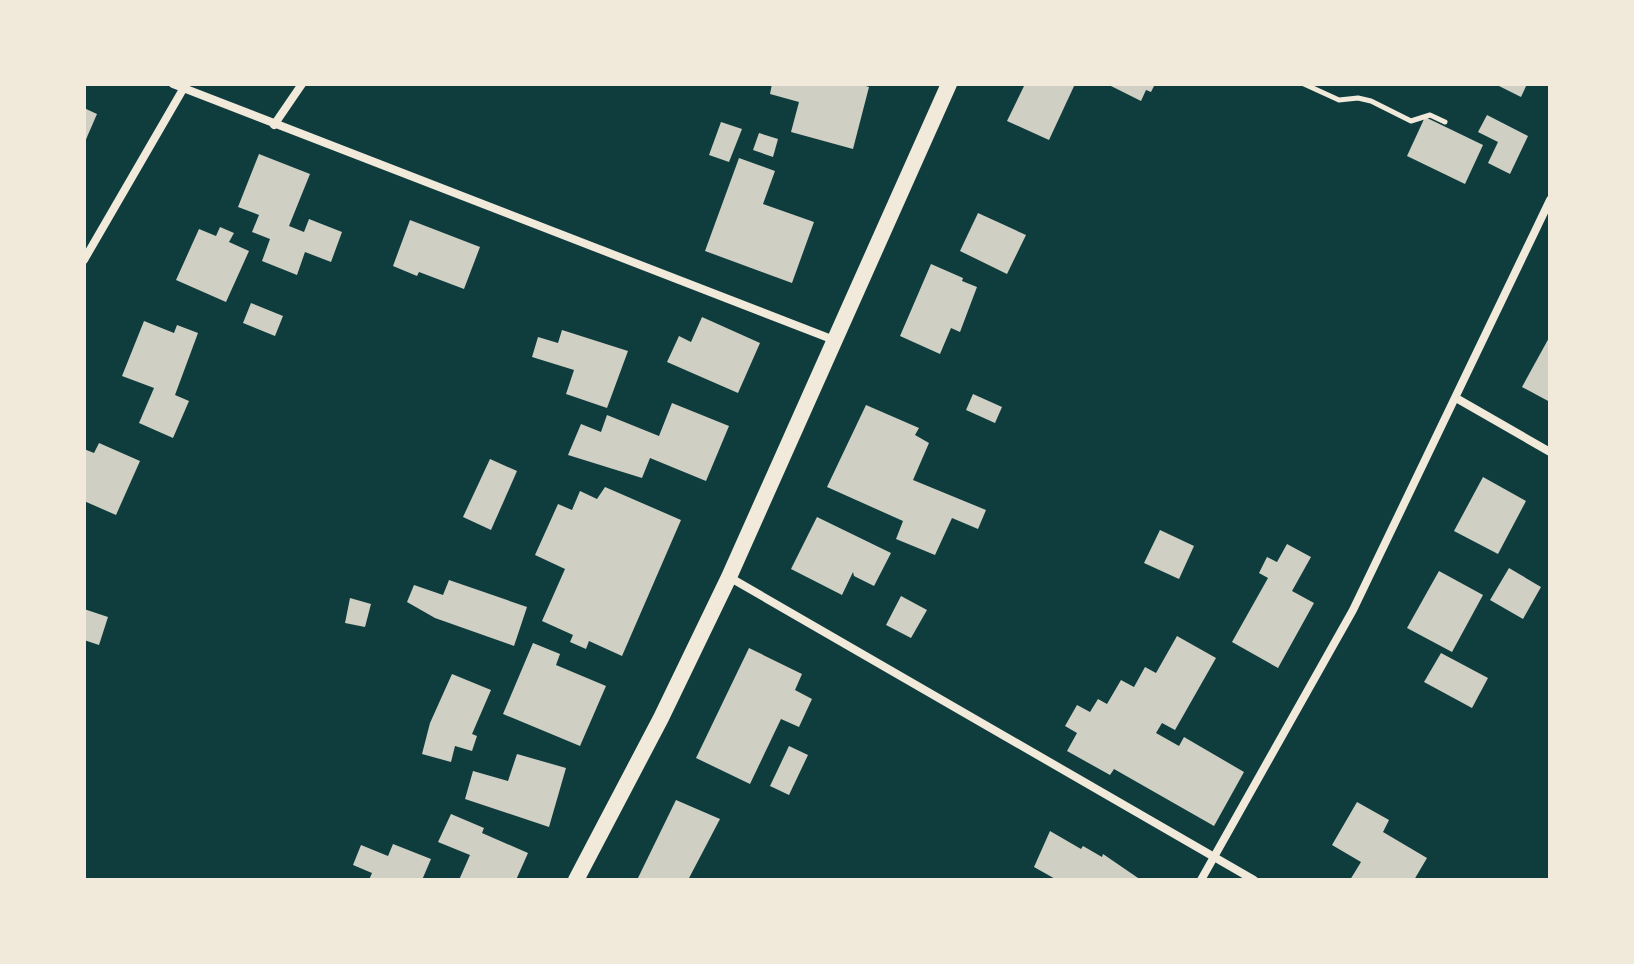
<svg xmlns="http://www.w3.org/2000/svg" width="1634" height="964" font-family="Spectral,serif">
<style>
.building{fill:#cfcfc3}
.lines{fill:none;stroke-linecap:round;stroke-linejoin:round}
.path{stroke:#f1e9da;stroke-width:5}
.minor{stroke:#f1e9da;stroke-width:8}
.secondary{stroke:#f1e9da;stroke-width:16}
</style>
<rect width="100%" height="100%" fill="#0f3d3e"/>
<g class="building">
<path d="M772 84H859L869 87 853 149 791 132 799 102 770 94Z"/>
<path d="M1025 84H1075L1049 140 1007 121Z"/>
<path d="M1107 84H1155L1151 92 1146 90 1141 101Z"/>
<path d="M1495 84H1527L1521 97Z"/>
<path d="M84 108 97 114 84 144Z"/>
<path d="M1487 115 1528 136 1510 174 1488 163 1498 142 1478 132Z"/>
<path d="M1425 117 1483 145 1465 184 1407 156Z"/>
<path d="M721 122 742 129 729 162 709 155Z"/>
<path d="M759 133 778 139 773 157 753 150Z"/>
<path d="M259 154 310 174 289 226 304 232 309 219 342 232 331 262 305 252 297 275 262 261 270 239 252 232 259 215 238 207Z"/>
<path d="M739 158 775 171 763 204 814 222 792 283 705 251Z"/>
<path d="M978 213 1026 235 1007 274 960 251Z"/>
<path d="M410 220 480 247 464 289 419 272 417 276 393 266Z"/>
<path d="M220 227 234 233 229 242 249 251 226 302 176 280 199 229 216 236Z"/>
<path d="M931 264 963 278 962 281 977 287 960 332 951 328 940 354 900 336Z"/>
<path d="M251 303 283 316 275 336 243 323Z"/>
<path d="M702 317 760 343 738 393 667 362 679 336 691 342Z"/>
<path d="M144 321 174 333 177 325 198 333 175 395 189 401 173 438 139 423 154 388 122 376Z"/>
<path d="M562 330 628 351 607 408 566 394 574 370 532 357 538 337 558 343Z"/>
<path d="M1550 336V402L1522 387Z"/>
<path d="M973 394 1002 407 995 423 966 410Z"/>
<path d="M672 403 729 426 706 481 650 458 642 478 568 455 581 424 601 432 607 415 659 436Z"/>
<path d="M866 405 919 428 915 435 929 443 913 480 986 510 978 529 952 518 935 555 896 539 903 521 827 487Z"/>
<path d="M99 443 140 461 116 515 84 501V449L94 453Z"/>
<path d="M490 459 517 471 491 530 463 517Z"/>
<path d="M1483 477 1526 501 1498 554 1454 531Z"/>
<path d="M605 487 681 520 622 656 589 641 586 649 570 642 573 635 542 621 565 569 535 555 558 504 572 510 580 491 597 499Z"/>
<path d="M817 517 891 553 874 586 854 576 853 572 842 595 791 569Z"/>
<path d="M1160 530 1194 546 1179 579 1144 563Z"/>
<path d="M1287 544 1311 557 1292 591 1314 603 1278 668 1232 642 1268 578 1259 573 1267 557 1277 562Z"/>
<path d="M1509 568 1541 587 1523 619 1490 600Z"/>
<path d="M1439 571 1483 595 1452 652 1407 628Z"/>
<path d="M449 580 527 607 514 646 435 618 407 602 414 585 443 595Z"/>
<path d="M901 596 927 610 911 638 886 625Z"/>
<path d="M350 598 371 604 365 627 345 623Z"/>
<path d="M84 609 108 617 99 645 84 640Z"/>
<path d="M1177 636 1216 658 1175 730 1162 723 1156 733 1179 746 1184 737 1244 772 1214 826 1114 769 1110 775 1067 751 1077 733 1065 726 1077 705 1090 712 1098 699 1107 704 1121 680 1134 687 1145 667 1156 673Z"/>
<path d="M533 643 560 654 556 665 606 686 580 746 503 714Z"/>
<path d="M749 648 802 674 795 690 812 699 799 727 781 719 750 784 696 758Z"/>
<path d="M1441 653 1488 678 1472 708 1424 682Z"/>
<path d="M452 674 491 690 472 734 477 736 472 751 455 746 451 762 422 754 430 723Z"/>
<path d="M789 746 808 755 789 795 770 786Z"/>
<path d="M517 754 566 768 549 827 465 799 473 771 508 781Z"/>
<path d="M676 800 720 819 688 880H637Z"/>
<path d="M1357 802 1389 820 1383 832 1427 858 1414 880H1350L1361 862 1332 845Z"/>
<path d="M451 814 484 828 482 833 528 853 516 880H459L470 855 438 842Z"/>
<path d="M1050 831 1081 849 1083 846 1102 857 1103 854 1141 880H1057L1034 867Z"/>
<path d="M393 844 431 859 422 880H369L372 873 353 865 361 845 388 856Z"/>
</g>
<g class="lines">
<path class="path" d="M1304 84 1339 100 1358 98 1371 101 1411 121 1430 115 1445 122"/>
<g class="minor">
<path d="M173 84 834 340"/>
<path d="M274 125 302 84"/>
<path d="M84 260 186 84"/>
<path d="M1456 398 1550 452"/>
<path d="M729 577 1254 880"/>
<path d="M1201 880 1353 610 1550 200"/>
</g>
<path class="secondary" d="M576 880 661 718 729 577 949 84"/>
</g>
<rect width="1634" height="964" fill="none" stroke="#f1e9da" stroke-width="172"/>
</svg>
